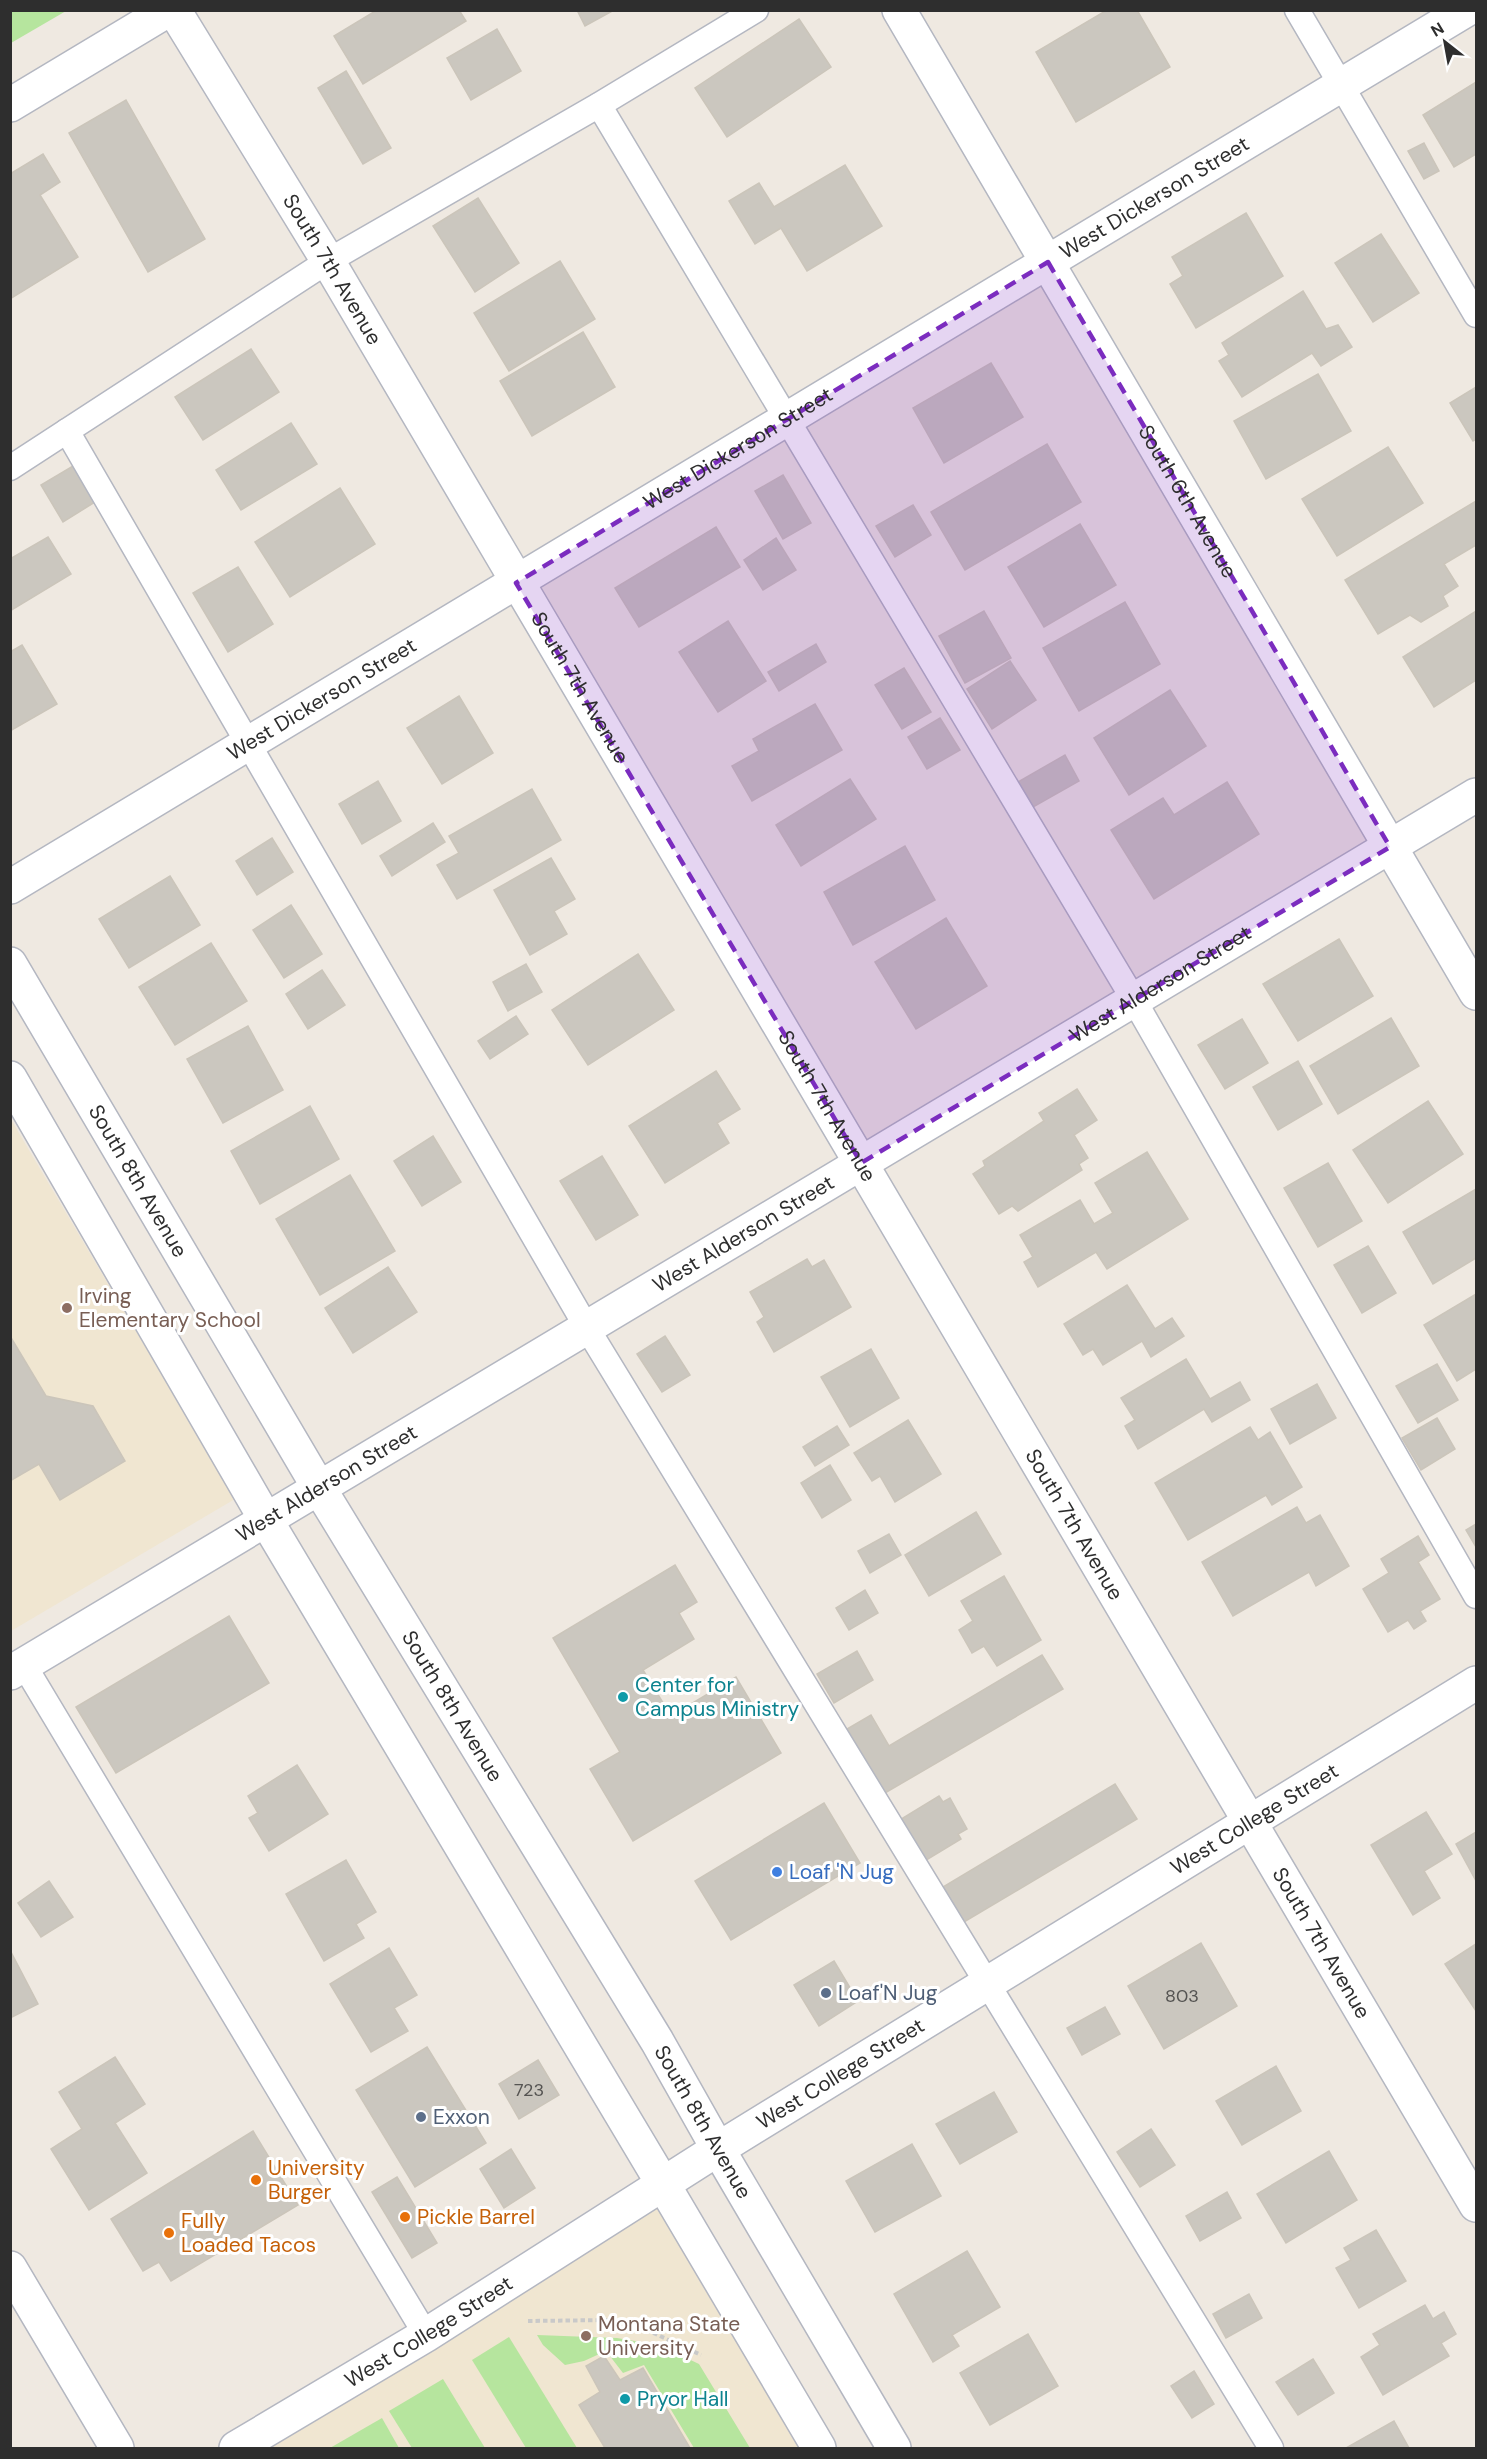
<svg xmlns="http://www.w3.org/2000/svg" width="1487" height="2459" font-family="'DM Sans',sans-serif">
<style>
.education{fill:#f0e6d1}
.green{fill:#b6e59e}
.building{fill:#cbc7bf;stroke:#cbc5ba;stroke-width:1.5}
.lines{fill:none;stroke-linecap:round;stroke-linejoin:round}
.lane-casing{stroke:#b4b7c1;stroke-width:27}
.street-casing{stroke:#b4b7c1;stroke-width:36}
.secondary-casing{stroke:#b4b7c1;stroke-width:36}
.path{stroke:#c9c9c9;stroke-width:4;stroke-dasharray:4.5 3;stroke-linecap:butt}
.lane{stroke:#fff;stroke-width:24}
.street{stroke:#fff;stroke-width:33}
.secondary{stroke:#fff;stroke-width:33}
.marked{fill:#7b2cbf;fill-opacity:0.2;stroke:#7b2cbf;stroke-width:4.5;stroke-dasharray:12 8;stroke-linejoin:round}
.education-dot{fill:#8d6e63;stroke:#fff;stroke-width:2}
.culture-dot{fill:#0f9aa8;stroke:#fff;stroke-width:2}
.shop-dot{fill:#3f7fe0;stroke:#fff;stroke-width:2}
.service-dot{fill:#5c6f8a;stroke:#fff;stroke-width:2}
.food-dot{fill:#e8710a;stroke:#fff;stroke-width:2}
.labels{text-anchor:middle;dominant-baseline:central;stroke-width:6;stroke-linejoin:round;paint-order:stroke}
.number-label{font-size:18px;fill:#555452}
.street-label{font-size:21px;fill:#2e2e2e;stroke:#fff}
.education-label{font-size:21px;fill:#785e54;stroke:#fff;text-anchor:start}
.culture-label{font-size:21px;fill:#0d838f;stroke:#fff;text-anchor:start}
.shop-label{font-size:21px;fill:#366cbe;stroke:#fff;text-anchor:start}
.service-label{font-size:21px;fill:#4e5e75;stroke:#fff;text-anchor:start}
.food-label{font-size:21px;fill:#c56008;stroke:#fff;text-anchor:start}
</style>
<rect width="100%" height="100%" fill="#efe9e1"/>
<g class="education">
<path d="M10 1118 235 1499 11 1631H10Z"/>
<path d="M663 2184 819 2448H239Z"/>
</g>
<g class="green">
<path d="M11 10H66V11L11 43Z"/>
<path d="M537 2335 617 2338 659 2345 699 2364 750 2448H694L644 2365 623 2373 606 2351 584 2361 565 2365 543 2345Z"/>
<path d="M509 2337 577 2448H526L472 2360Z"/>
<path d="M443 2379 485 2448H412L389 2411Z"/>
<path d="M382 2418 399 2448H330Z"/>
</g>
<g class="building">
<path d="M377 10H459L466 21 363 84 334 36Z"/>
<path d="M577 10H614L585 26Z"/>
<path d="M1107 10H1137L1170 67 1076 122 1036 52Z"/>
<path d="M799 19 831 67 727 137 695 88Z"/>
<path d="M497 29 521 71 471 100 447 58Z"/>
<path d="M346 71 391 148 363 164 318 88Z"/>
<path d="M1476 82V154L1454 167 1423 115Z"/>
<path d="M126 100 205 239 148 272 69 133Z"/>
<path d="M1424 143 1439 171 1424 179 1408 151Z"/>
<path d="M43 154 60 182 40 195 78 257 10 299V174Z"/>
<path d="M845 165 882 226 807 271 781 228 755 244 729 201 759 183 774 207Z"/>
<path d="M478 198 519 263 475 292 433 226Z"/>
<path d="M1246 213 1283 276 1196 328 1170 284 1183 276 1172 257Z"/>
<path d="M1381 234 1419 293 1373 322 1335 263Z"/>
<path d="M560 261 595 319 509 371 474 313Z"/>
<path d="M1303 291 1326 329 1338 325 1352 347 1321 366 1312 353 1242 397 1219 361 1229 355 1222 343Z"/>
<path d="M583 332 615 387 532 436 500 381Z"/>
<path d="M251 349 279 392 203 440 175 397Z"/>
<path d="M991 363 1023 417 944 463 913 408Z"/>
<path d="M1318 374 1351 431 1266 479 1234 421Z"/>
<path d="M1476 387V439L1473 441 1450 403Z"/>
<path d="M291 423 317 464 241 510 216 470Z"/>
<path d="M1047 444 1081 502 965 570 931 512Z"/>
<path d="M1388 447 1423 503 1337 556 1302 499Z"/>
<path d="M73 466 95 502 63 522 41 485Z"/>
<path d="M783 475 811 523 783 539 755 491Z"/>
<path d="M340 488 375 544 290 597 255 542Z"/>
<path d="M1476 501V545L1444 564 1458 586 1443 596 1448 606 1421 622 1410 615 1378 634 1345 580Z"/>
<path d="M913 505 931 535 895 557 876 526Z"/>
<path d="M1080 524 1116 585 1044 627 1008 567Z"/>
<path d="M716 527 740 567 639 627 615 588Z"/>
<path d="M48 537 71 574 10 611V559Z"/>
<path d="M776 538 796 570 763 590 744 560Z"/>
<path d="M238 567 273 624 228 652 193 593Z"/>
<path d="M1125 602 1160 664 1079 711 1043 648Z"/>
<path d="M984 611 1011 658 965 683 939 636Z"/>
<path d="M1476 611V680L1434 707 1403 657Z"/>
<path d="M728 621 766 681 718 712 679 652Z"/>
<path d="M816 644 826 662 779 691 768 672Z"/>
<path d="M22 645 57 704 10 731V652Z"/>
<path d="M1010 661 1036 700 992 729 967 689Z"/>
<path d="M904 668 931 712 902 729 875 685Z"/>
<path d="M1170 690 1206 746 1129 795 1094 738Z"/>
<path d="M459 696 493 753 442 784 407 728Z"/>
<path d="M815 704 842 750 752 801 732 766 759 751 753 739Z"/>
<path d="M940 718 960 750 927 769 908 737Z"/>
<path d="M1065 755 1079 781 1033 807 1018 782Z"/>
<path d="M850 779 876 819 801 866 776 825Z"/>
<path d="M378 781 401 821 362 844 339 804Z"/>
<path d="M1227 782 1259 834 1154 899 1111 830 1163 798 1174 815Z"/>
<path d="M532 789 561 840 457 899 437 865 459 853 449 836Z"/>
<path d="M433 823 445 842 392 876 380 856Z"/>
<path d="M272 838 293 872 257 895 236 861Z"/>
<path d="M905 846 935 900 853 945 824 892Z"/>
<path d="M551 858 575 899 554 911 567 934 530 955 494 890Z"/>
<path d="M170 876 200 925 129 968 99 919Z"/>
<path d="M291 905 322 954 284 978 253 930Z"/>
<path d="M946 918 987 986 916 1029 875 962Z"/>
<path d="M1339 939 1373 996 1298 1041 1263 984Z"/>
<path d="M211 943 247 1001 175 1045 139 987Z"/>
<path d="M638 954 674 1010 588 1065 552 1010Z"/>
<path d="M526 964 542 992 508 1011 493 982Z"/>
<path d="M322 970 345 1005 308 1029 286 994Z"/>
<path d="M516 1016 528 1034 490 1059 478 1041Z"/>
<path d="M1391 1018 1419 1066 1338 1114 1310 1066Z"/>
<path d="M1242 1019 1268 1063 1225 1089 1198 1045Z"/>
<path d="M248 1026 283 1090 223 1123 187 1059Z"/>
<path d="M1298 1061 1322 1104 1278 1130 1253 1087Z"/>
<path d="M716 1071 740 1109 717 1123 729 1143 665 1183 629 1126Z"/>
<path d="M1077 1089 1097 1120 1074 1135 1088 1158 1079 1164 1082 1170 1018 1211 1012 1206 999 1214 973 1174 985 1166 983 1161 1044 1121 1039 1113Z"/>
<path d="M1428 1101 1463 1154 1388 1203 1353 1150Z"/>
<path d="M310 1106 339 1159 260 1204 231 1151Z"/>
<path d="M433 1136 461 1182 422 1206 394 1161Z"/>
<path d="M1147 1152 1188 1219 1107 1269 1096 1252 1038 1287 1024 1262 1033 1257 1020 1235 1080 1200 1094 1224 1113 1213 1095 1183Z"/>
<path d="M602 1156 638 1215 596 1240 560 1181Z"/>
<path d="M1328 1163 1362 1221 1318 1247 1284 1188Z"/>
<path d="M350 1175 395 1251 320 1295 276 1219Z"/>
<path d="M1476 1189V1258L1433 1284 1403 1232Z"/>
<path d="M1368 1246 1396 1293 1362 1313 1334 1265Z"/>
<path d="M807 1259 812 1267 824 1260 851 1307 774 1352 757 1322 764 1317 750 1292Z"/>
<path d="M388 1267 417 1312 353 1353 325 1308Z"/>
<path d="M1127 1285 1155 1329 1172 1318 1184 1336 1151 1357 1142 1341 1103 1365 1093 1349 1083 1355 1064 1324Z"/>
<path d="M1476 1294V1369L1457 1381 1424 1325Z"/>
<path d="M10 1336 46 1396 93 1406 125 1461 60 1500 39 1464 10 1481Z"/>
<path d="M665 1336 690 1375 662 1392 637 1354Z"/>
<path d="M871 1349 899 1398 850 1427 821 1377Z"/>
<path d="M1186 1359 1210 1399 1240 1382 1250 1400 1212 1422 1204 1409 1138 1449 1125 1426 1135 1420 1121 1398Z"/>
<path d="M1437 1364 1458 1400 1418 1423 1396 1386Z"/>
<path d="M1317 1384 1336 1418 1290 1444 1271 1409Z"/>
<path d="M1437 1418 1455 1449 1421 1470 1402 1438Z"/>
<path d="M908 1420 941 1474 895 1502 880 1476 872 1481 854 1453Z"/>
<path d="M837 1426 849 1445 815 1466 803 1447Z"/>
<path d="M1250 1427 1258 1440 1270 1432 1302 1487 1272 1505 1266 1495 1188 1540 1155 1483Z"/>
<path d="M830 1465 851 1500 822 1518 801 1483Z"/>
<path d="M1297 1507 1306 1523 1320 1515 1349 1566 1316 1586 1309 1572 1233 1616 1202 1562Z"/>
<path d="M976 1512 1001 1554 929 1596 905 1555Z"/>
<path d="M1476 1524V1547L1466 1530Z"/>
<path d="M889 1534 901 1555 870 1573 858 1551Z"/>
<path d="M1418 1536 1429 1555 1418 1562 1440 1599 1420 1611 1426 1621 1414 1629 1408 1620 1388 1632 1363 1589 1389 1573 1381 1559Z"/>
<path d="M675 1565 697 1602 679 1613 694 1639 643 1670 671 1716 736 1677 781 1753 633 1841 590 1769 620 1752 553 1638Z"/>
<path d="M1004 1576 1041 1640 997 1666 984 1646 972 1653 959 1630 973 1621 961 1601Z"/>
<path d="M865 1590 878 1613 849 1630 836 1608Z"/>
<path d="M229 1616 269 1683 116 1773 76 1707Z"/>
<path d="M857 1651 873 1680 834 1703 817 1674Z"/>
<path d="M1042 1655 1063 1689 885 1793 847 1729 871 1715 889 1746Z"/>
<path d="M297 1765 328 1814 269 1851 249 1818 258 1813 248 1796Z"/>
<path d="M1115 1784 1137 1819 964 1922 943 1887Z"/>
<path d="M939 1796 943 1802 950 1798 967 1829 958 1834 961 1839 923 1862 898 1821Z"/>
<path d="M824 1803 860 1863 731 1940 695 1881Z"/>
<path d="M1426 1812 1452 1854 1424 1871 1440 1898 1413 1915 1371 1845Z"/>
<path d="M1476 1832V1881L1456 1844Z"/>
<path d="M346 1860 376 1912 356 1924 364 1938 324 1961 286 1894Z"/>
<path d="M49 1881 73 1917 41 1937 18 1903Z"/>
<path d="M1201 1943 1237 2006 1164 2049 1128 1986Z"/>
<path d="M1476 1944V2011L1445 1964Z"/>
<path d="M389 1948 417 1995 394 2008 408 2031 371 2052 330 1984Z"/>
<path d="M11 1952 38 2004 10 2018V1953Z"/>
<path d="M834 1961 858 2001 819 2026 794 1985Z"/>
<path d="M1105 2007 1120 2034 1082 2055 1067 2028Z"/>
<path d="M427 2047 486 2143 415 2187 356 2090Z"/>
<path d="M115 2057 145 2104 115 2123 147 2173 89 2210 51 2149 82 2129 59 2092Z"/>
<path d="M538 2060 559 2095 519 2119 499 2084Z"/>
<path d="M1276 2066 1301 2111 1242 2145 1216 2101Z"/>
<path d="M994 2092 1017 2132 960 2164 936 2124Z"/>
<path d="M1151 2129 1175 2165 1140 2187 1117 2152Z"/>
<path d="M253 2131 298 2205 171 2281 159 2262 143 2271 111 2219Z"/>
<path d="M912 2144 941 2196 875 2232 846 2181Z"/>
<path d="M511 2149 535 2188 504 2208 480 2169Z"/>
<path d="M1329 2151 1357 2200 1286 2243 1257 2194Z"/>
<path d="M397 2177 437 2243 412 2258 372 2192Z"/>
<path d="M1227 2192 1241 2218 1200 2241 1186 2216Z"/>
<path d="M1376 2230 1406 2281 1359 2308 1336 2268 1351 2260 1344 2248Z"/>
<path d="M967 2251 1000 2307 952 2335 959 2346 933 2362 894 2294Z"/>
<path d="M1249 2294 1262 2318 1226 2338 1213 2314Z"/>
<path d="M1425 2305 1433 2319 1444 2312 1456 2334 1441 2343 1449 2356 1383 2395 1361 2357 1380 2345 1373 2334Z"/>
<path d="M1028 2334 1058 2386 990 2425 960 2373Z"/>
<path d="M604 2356 620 2380 643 2368 690 2448H605L579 2405 600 2392 586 2366Z"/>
<path d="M1313 2359 1334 2393 1298 2415 1276 2382Z"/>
<path d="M1194 2371 1214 2404 1192 2418 1171 2386Z"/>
<path d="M1394 2421 1409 2448H1346Z"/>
</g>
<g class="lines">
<defs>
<g id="lane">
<path d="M1297 10 1476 315"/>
<path d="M599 105 1134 1000 1476 1596"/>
<path d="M67 431 587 1328 1271 2448"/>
<path d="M10 468 328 261 599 105 756 10"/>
<path d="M24 1665 426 2335"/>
</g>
<g id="street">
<path id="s1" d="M174 10 328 261 1476 2205"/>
<path id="s2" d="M899 10 1476 993"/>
<path d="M10 105 168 10"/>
<path id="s3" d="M10 887 1466 10"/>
<path id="s4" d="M10 1673 1476 795"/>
<path d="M718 2149 894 2448"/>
<path d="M663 2184 819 2448"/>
<path d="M10 2268 117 2448"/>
</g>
<g id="secondary">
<path id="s5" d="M10 964 319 1488 657 2041 718 2149"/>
<path d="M10 1078 266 1520 663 2184"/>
<path id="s6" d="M236 2448 426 2335 718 2149 1476 1683"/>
</g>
</defs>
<use href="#lane" class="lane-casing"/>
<use href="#street" class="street-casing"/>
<use href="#secondary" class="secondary-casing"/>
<path class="path" d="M528 2321 609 2320 634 2324 701 2355"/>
<use href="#lane" class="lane"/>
<use href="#street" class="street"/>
<use href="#secondary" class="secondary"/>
</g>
<path class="marked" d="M1048 262 1390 847 861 1163 516 583Z"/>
<g class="education-dot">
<circle cx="67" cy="1308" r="6"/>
<circle cx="586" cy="2336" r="6"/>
</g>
<g class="culture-dot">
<circle cx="623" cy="1697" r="6"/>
<circle cx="625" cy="2399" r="6"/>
</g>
<circle class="shop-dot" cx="777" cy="1872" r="6"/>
<g class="service-dot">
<circle cx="826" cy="1993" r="6"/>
<circle cx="421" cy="2117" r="6"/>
</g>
<g class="food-dot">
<circle cx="256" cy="2180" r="6"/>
<circle cx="405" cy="2217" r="6"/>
<circle cx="169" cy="2233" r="6"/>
</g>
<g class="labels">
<g class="number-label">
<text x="1182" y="1996">803</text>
<text x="529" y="2090">723</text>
</g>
<g class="street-label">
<text stroke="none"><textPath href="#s3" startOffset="1336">West Dickerson Street</textPath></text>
<text stroke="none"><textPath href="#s1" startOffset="304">South 7th Avenue</textPath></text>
<text stroke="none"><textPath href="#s3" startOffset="850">West Dickerson Street</textPath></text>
<text stroke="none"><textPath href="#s2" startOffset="570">South 6th Avenue</textPath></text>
<text stroke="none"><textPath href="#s1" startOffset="790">South 7th Avenue</textPath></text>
<text stroke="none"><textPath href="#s3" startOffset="364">West Dickerson Street</textPath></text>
<text stroke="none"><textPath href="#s4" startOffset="1341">West Alderson Street</textPath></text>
<text stroke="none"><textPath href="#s1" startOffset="1276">South 7th Avenue</textPath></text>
<text stroke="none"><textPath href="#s5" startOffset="252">South 8th Avenue</textPath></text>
<text stroke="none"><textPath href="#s4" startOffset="855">West Alderson Street</textPath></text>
<text stroke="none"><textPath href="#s4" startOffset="369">West Alderson Street</textPath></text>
<text stroke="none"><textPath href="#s1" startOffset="1762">South 7th Avenue</textPath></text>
<text stroke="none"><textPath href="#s5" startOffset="864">South 8th Avenue</textPath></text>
<text stroke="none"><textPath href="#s6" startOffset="1197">West College Street</textPath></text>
<text stroke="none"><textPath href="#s1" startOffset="2248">South 7th Avenue</textPath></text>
<text stroke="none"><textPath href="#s6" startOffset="711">West College Street</textPath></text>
<text transform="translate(703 2122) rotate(60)">South 8th Avenue</text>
<text stroke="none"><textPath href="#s6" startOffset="225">West College Street</textPath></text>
</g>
<g class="education-label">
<text x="79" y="1296">Irving<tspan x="79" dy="24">Elementary School</tspan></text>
<text x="598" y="2324">Montana State<tspan x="598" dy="24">University</tspan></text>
</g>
<g class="culture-label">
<text x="635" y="1685">Center for<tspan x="635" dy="24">Campus Ministry</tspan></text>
<text x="637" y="2399">Pryor Hall</text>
</g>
<g class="shop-label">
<text x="789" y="1872">Loaf 'N Jug</text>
</g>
<g class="service-label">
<text x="838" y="1993">Loaf'N Jug</text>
<text x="433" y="2117">Exxon</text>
</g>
<g class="food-label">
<text x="268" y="2168">University<tspan x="268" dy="24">Burger</tspan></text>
<text x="417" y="2217">Pickle Barrel</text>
<text x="181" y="2221">Fully<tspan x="181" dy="24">Loaded Tacos</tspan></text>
</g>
</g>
<rect width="1487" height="2459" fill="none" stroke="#2e2e2e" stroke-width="24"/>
<g transform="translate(1445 42) rotate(329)" stroke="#ffffff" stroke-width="4.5" paint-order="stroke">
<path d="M0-4.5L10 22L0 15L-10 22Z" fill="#2e2e2e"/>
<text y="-9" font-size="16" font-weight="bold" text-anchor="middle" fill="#2e2e2e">N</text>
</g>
</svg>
